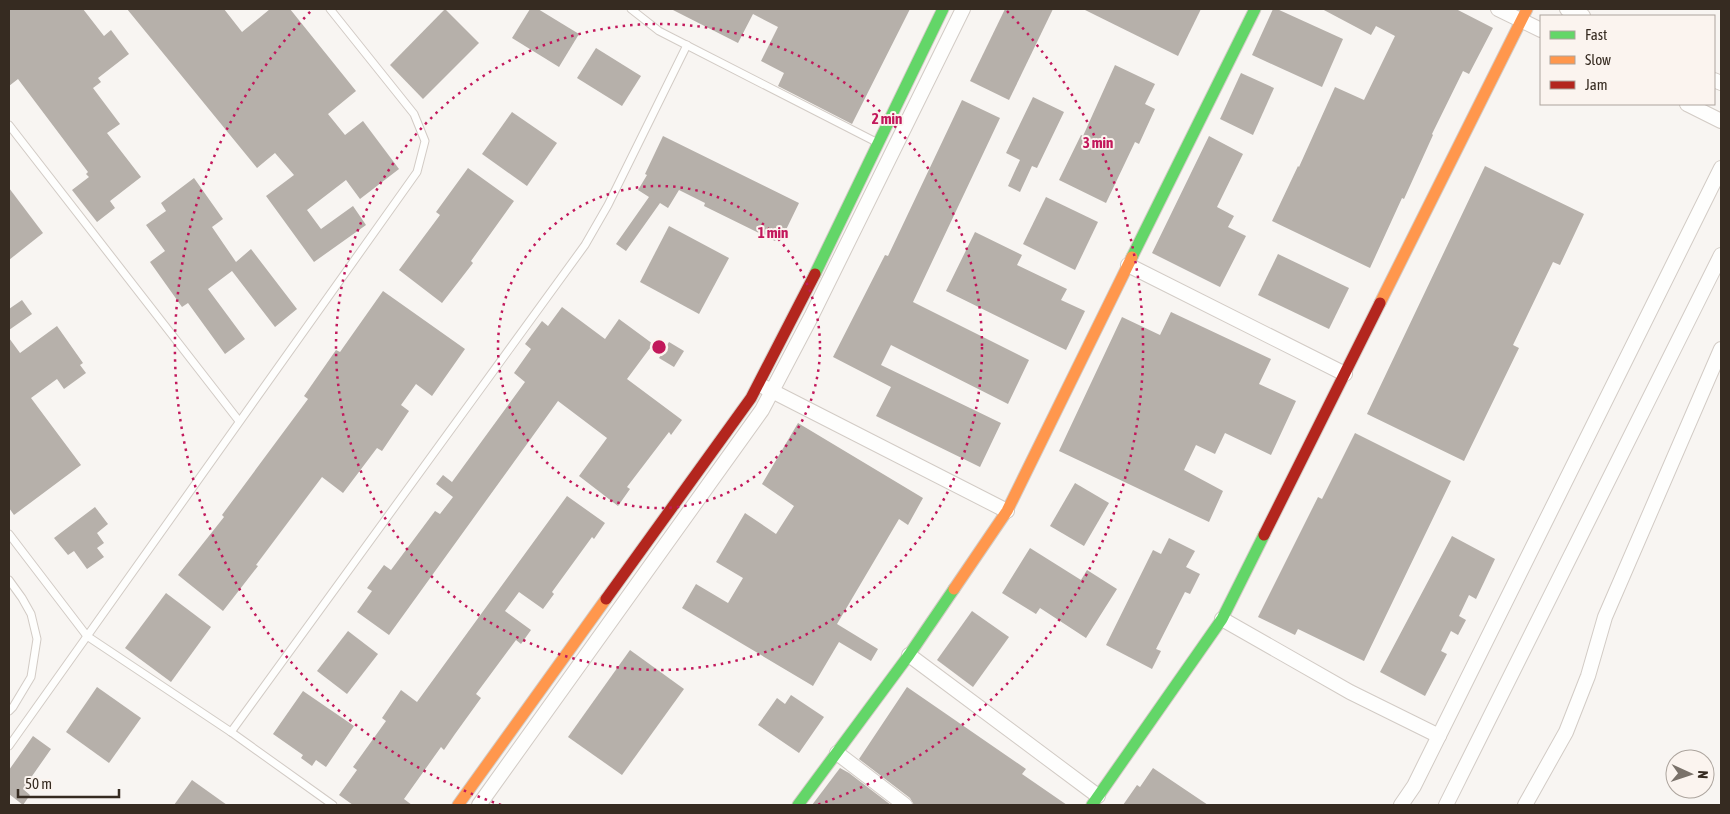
<svg xmlns="http://www.w3.org/2000/svg" width="1730" height="814" font-family="'Asap Condensed',sans-serif">
<style>
.building{fill:#b6b0aa}
.lines{fill:none;stroke-linecap:round;stroke-linejoin:round}
.lane-casing{stroke:#d2cbc5;stroke-width:9}
.street-casing{stroke:#d2cbc5;stroke-width:16}
.fast-casing{stroke:#d2cbc5;stroke-width:13}
.slow-casing{stroke:#d2cbc5;stroke-width:13}
.jam-casing{stroke:#d2cbc5;stroke-width:13}
.lane{stroke:#fefefd;stroke-width:7}
.street{stroke:#fefefd;stroke-width:14}
.fast{stroke:#63d668;stroke-width:11}
.slow{stroke:#ff974d;stroke-width:11}
.jam{stroke:#b3261e;stroke-width:11}
.ring{fill:none;stroke:#c2185b;stroke-width:2.5;stroke-dasharray:2.5 5}
.centre{fill:#c2185b;stroke:#fbf4ef;stroke-width:2.5}
.ring-label{font-size:15px;text-anchor:middle;font-weight:bold;fill:#c2185b;stroke:#fbf4ef;stroke-width:4;stroke-linejoin:round;paint-order:stroke}
</style>
<rect width="100%" height="100%" fill="#f8f5f2"/>
<g class="building">
<path d="M9 9H83L104 36 111 30 129 54 98 78 101 82 93 88 120 124 107 133 141 177 110 201 115 208 97 222 72 190 89 177 86 174 88 172 18 79 9 86Z"/>
<path d="M127 9H224L242 32 270 9H290L356 91 328 114 345 135 363 121 399 169 360 199 346 180 307 210 321 229 353 206 366 225 314 262 266 196 294 175 275 153 257 168Z"/>
<path d="M445 9 479 43 423 99 390 65Z"/>
<path d="M530 9H538L579 34 559 67 512 38Z"/>
<path d="M671 9H910L852 124 778 86 784 73 761 61 778 27 753 14 738 43Z"/>
<path d="M1005 9H1053L1009 100 970 81Z"/>
<path d="M1083 9H1201L1178 56Z"/>
<path d="M1273 9H1277L1343 39 1322 87 1252 55Z"/>
<path d="M1322 9H1456L1493 28 1469 74 1463 71 1432 134 1433 135 1404 199 1402 198 1370 268 1272 221 1298 166 1299 167 1335 87 1364 100 1395 36 1376 26 1371 35Z"/>
<path d="M596 48 641 76 622 106 577 78Z"/>
<path d="M1115 65 1155 84 1145 104 1155 109 1139 144 1135 142 1106 203 1059 180 1081 135 1083 136Z"/>
<path d="M1241 73 1274 88 1253 135 1220 119Z"/>
<path d="M1033 97 1064 112 1037 168 1032 166 1020 192 1008 186 1020 160 1006 153Z"/>
<path d="M962 100 1000 118 913 302 1029 360 1008 404 891 345 881 365 1001 423 980 467 876 416 891 387 833 357 885 255 888 256Z"/>
<path d="M512 112 557 143 527 186 482 154Z"/>
<path d="M663 136 799 203 782 238 778 236 775 241 704 206 705 203 679 190 668 208 660 203 626 251 616 244 649 197 638 190 647 175 645 174Z"/>
<path d="M1209 136 1243 154 1217 207 1234 216 1228 227 1246 236 1220 287 1152 253Z"/>
<path d="M1485 166 1584 214 1560 265 1553 262 1513 345 1519 348 1464 461 1367 414Z"/>
<path d="M468 168 514 201 471 261 473 263 442 303 399 270 440 215 436 212Z"/>
<path d="M194 178 223 219 212 227 236 262 251 249 297 309 275 327 232 271 208 289 245 339 225 354 188 303 182 307 150 262 165 251 146 225 166 211 161 203Z"/>
<path d="M9 188 43 233 9 260Z"/>
<path d="M1046 197 1098 222 1075 270 1023 244Z"/>
<path d="M669 226 729 258 699 314 640 282Z"/>
<path d="M975 232 1022 255 1017 265 1067 289 1061 300 1085 311 1066 350 946 291Z"/>
<path d="M1278 254 1349 288 1329 329 1258 295Z"/>
<path d="M383 291 465 349 432 396 416 384 401 405 409 411 382 451 377 448 343 493 322 477 256 565 258 566 223 611 178 575 224 517 222 515 308 399 304 396 336 350 340 352Z"/>
<path d="M22 300 32 314 9 330V309Z"/>
<path d="M562 307 605 339 619 319 653 344 627 379 682 420 671 435 669 432 627 487 630 489 618 506 579 476 607 438 558 401 389 635 357 612 372 591 367 588 384 565 391 570 435 511 440 514 453 497 436 484 443 475 452 482 525 382 514 373 531 349 525 344 542 321 548 326Z"/>
<path d="M1171 312 1271 359 1259 384 1296 401 1271 455 1225 433 1215 454 1196 445 1184 470 1223 491 1209 522 1059 451 1122 317 1160 335Z"/>
<path d="M57 326 83 363 80 365 86 373 64 389 57 379 31 398 81 465 14 515 9 508V338L20 353Z"/>
<path d="M669 342 684 351 674 367 659 358Z"/>
<path d="M798 423 923 498 908 525 899 519 837 624 878 649 871 661 839 642 813 686 682 608 696 584 728 603 743 578 716 562 745 513 776 534 794 506 762 484Z"/>
<path d="M1355 433 1451 481 1364 661 1298 629 1295 635 1258 617 1318 497 1322 499Z"/>
<path d="M1075 483 1109 503 1084 546 1050 526Z"/>
<path d="M567 496 605 523 594 539 592 537 552 592 554 594 543 609 519 592 505 611 531 630 521 644 516 640 476 694 481 698 455 734 444 750 441 747 404 799 412 805H353L339 795 357 770 353 767 386 721 382 718 401 690 417 702Z"/>
<path d="M95 507 108 524 97 533 104 543 97 548 104 557 87 569 74 551 68 555 54 538Z"/>
<path d="M1452 536 1495 559 1476 599 1469 595 1459 616 1466 620 1458 635 1451 631 1441 651 1447 654 1425 696 1380 672Z"/>
<path d="M1169 538 1195 551 1186 567 1200 574 1190 594 1185 592 1156 649 1161 651 1152 669 1106 645 1153 550 1161 554Z"/>
<path d="M1030 548 1081 580 1087 570 1117 589 1086 638 1040 608 1036 614 1002 593Z"/>
<path d="M166 593 211 627 171 682 125 648Z"/>
<path d="M972 611 1009 637 973 687 937 660Z"/>
<path d="M348 631 378 654 347 694 317 671Z"/>
<path d="M630 650 684 689 622 775 568 737Z"/>
<path d="M97 687 141 718 109 763 66 732Z"/>
<path d="M907 687 1026 769 1022 774 1067 805H914L910 798 859 759Z"/>
<path d="M303 691 354 726 326 767 316 760 312 766 301 758 303 755 273 734Z"/>
<path d="M791 695 824 717 799 753 758 725 777 698 785 704Z"/>
<path d="M33 736 51 749 23 789 30 795 23 805 9 794V770Z"/>
<path d="M840 768 849 773 891 805H812Z"/>
<path d="M1153 768 1208 805H1123L1137 785 1140 787Z"/>
<path d="M192 780 227 805H174Z"/>
</g>
<g class="lines">
<defs>
<g id="lane">
<path d="M631 9 659 31 876 142"/>
<path d="M9 125 239 421"/>
<path d="M9 534 87 636 231 732 333 805"/>
<path d="M9 580 22 598 31 614 37 639 31 677 13 707 9 711"/>
<path d="M231 732 585 245 608 205 687 45"/>
<path d="M9 746 417 172 425 141 414 114 330 9"/>
</g>
<g id="street">
<path d="M1498 9 1541 30"/>
<path d="M1567 9 1583 16"/>
<path d="M1714 80 1721 83"/>
<path d="M1687 104 1721 121"/>
<path d="M1128 265 1345 374"/>
<path d="M764 387 1007 511"/>
<path d="M1222 619 1350 692 1439 736"/>
<path d="M909 655 1098 796"/>
<path d="M837 753 905 805"/>
<path d="M479 805 762 410 811 317 963 9"/>
<path d="M1401 805 1414 786 1721 168"/>
<path d="M1446 805 1721 255"/>
<path d="M1525 805 1566 732 1588 676 1605 617 1721 349"/>
</g>
<g id="fast">
<path d="M1132 257 1255 9"/>
<path d="M815 274 943 9"/>
<path d="M798 805 909 655 954 589"/>
<path d="M1092 805 1222 619 1264 535"/>
</g>
<g id="slow">
<path d="M1380 303 1527 9"/>
<path d="M954 589 1007 511 1132 257"/>
<path d="M458 805 606 599"/>
</g>
<g id="jam">
<path d="M1264 535 1380 303"/>
<path d="M606 599 751 398 815 274"/>
</g>
</defs>
<use href="#lane" class="lane-casing"/>
<use href="#street" class="street-casing"/>
<use href="#fast" class="fast-casing"/>
<use href="#slow" class="slow-casing"/>
<use href="#jam" class="jam-casing"/>
<use href="#lane" class="lane"/>
<use href="#street" class="street"/>
<use href="#fast" class="fast"/>
<use href="#slow" class="slow"/>
<use href="#jam" class="jam"/>
</g>
<g class="ring">
<circle cx="659" cy="347" r="161"/>
<circle cx="659" cy="347" r="323"/>
<path d="M501 805A484 484 0 0 1 311 11M1007 11A484 484 0 0 1 817 805"/>
</g>
<circle cx="659" cy="347" r="8" class="centre"/>
<g class="ring-label">
<text x="887" y="124">2 min</text>
<text x="1098" y="148">3 min</text>
<text x="773" y="238">1 min</text>
</g>
<rect width="1730" height="814" fill="none" stroke="#362b21" stroke-width="20"/>
<rect x="1540" y="15" width="175" height="90" fill="#fbf4ef" stroke="#aca49d"/>
<rect x="1550" y="31" width="25" height="8" fill="#63d668" stroke="#aca49d"/>
<text x="1585" y="40" font-size="15" fill="#362b21">Fast</text>
<rect x="1550" y="56" width="25" height="8" fill="#ff974d" stroke="#aca49d"/>
<text x="1585" y="65" font-size="15" fill="#362b21">Slow</text>
<rect x="1550" y="81" width="25" height="8" fill="#b3261e" stroke="#aca49d"/>
<text x="1585" y="90" font-size="15" fill="#362b21">Jam</text>
<g transform="translate(1690 774) rotate(93)"><circle r="24" fill="#fbf4ef" stroke="#aca49d"/>
<path d="M0-4L9 19L0 12L-9 19Z" fill="#7a726a"/>
<text y="-8" font-size="14" font-weight="bold" text-anchor="middle" fill="#362b21">N</text>
</g>
<path d="M18 789v8h101v-8" fill="none" stroke="#362b21" stroke-width="2.5"/>
<text x="25" y="789" font-size="15" fill="#362b21" stroke="#fbf4ef" stroke-width="4" paint-order="stroke">50 m</text>
</svg>
